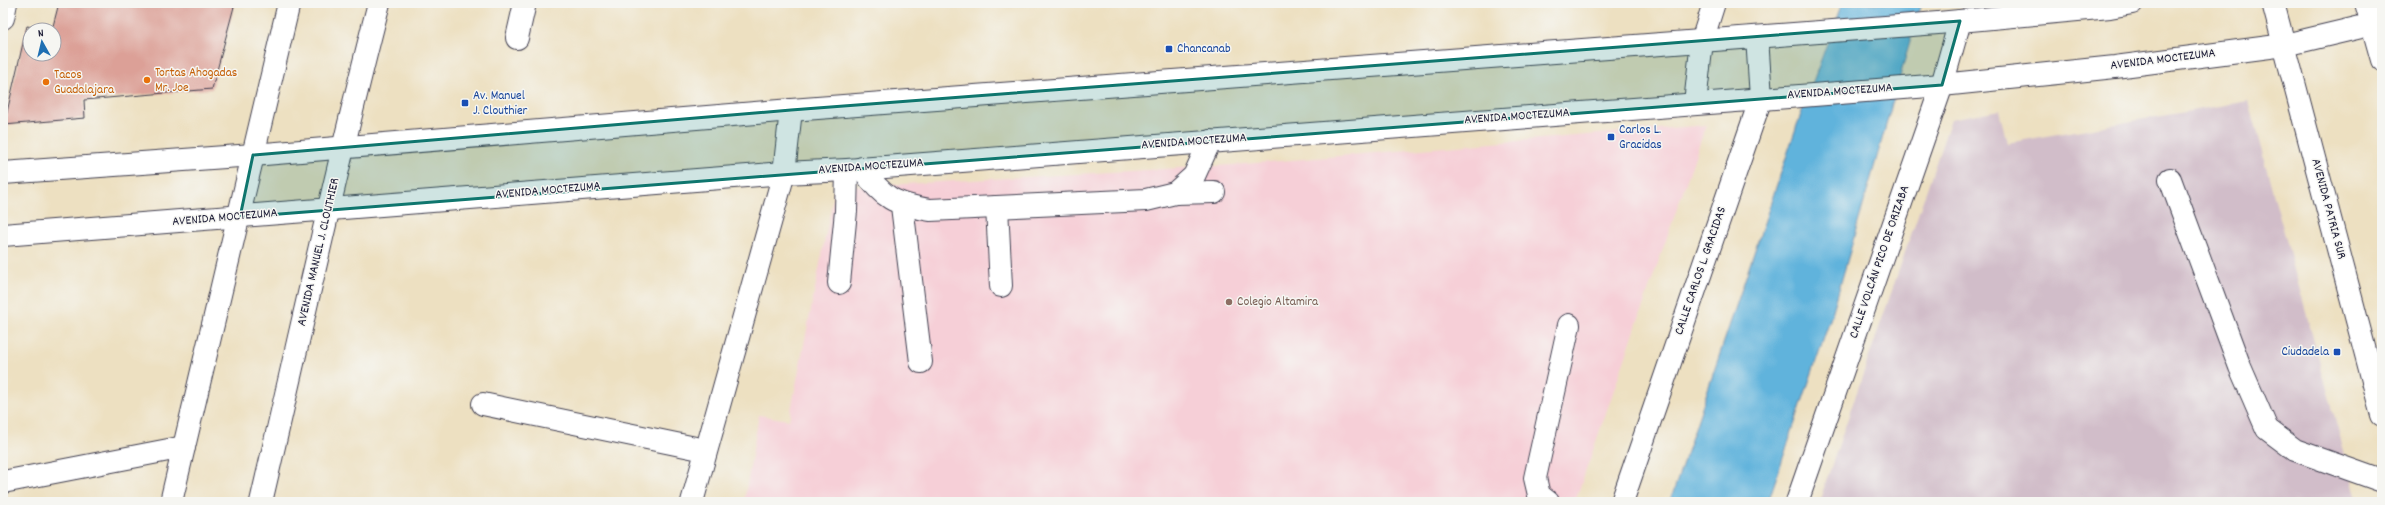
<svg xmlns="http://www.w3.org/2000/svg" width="2385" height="505" font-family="Dekko,sans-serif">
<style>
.built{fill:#f6cfd7}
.industrial{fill:#d1bdc9}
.water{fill:#61b3dc;stroke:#426a8c}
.building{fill:#dca097}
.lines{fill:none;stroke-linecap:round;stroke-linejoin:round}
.minor-casing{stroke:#403e4f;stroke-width:24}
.major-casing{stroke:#403e4f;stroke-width:24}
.minor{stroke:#fff;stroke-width:22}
.major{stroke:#fff;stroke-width:22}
.marked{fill:#0f766e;fill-opacity:0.2;stroke:#0f766e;stroke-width:3;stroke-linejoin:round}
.transit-dot{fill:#1a4fb4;stroke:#f6f6f2;stroke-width:1.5}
.food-dot{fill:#e8710a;stroke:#f6f6f2;stroke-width:1.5}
.education-dot{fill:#8d6e63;stroke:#f6f6f2;stroke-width:1.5}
.labels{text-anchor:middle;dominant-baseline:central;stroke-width:3;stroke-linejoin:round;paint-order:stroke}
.transit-label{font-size:13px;fill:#164399;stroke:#f6f6f2;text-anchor:start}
.street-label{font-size:13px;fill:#22223b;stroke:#f6f6f2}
.food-label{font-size:13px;fill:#c56008;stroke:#f6f6f2;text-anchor:start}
.education-label{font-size:13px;fill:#785e54;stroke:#f6f6f2;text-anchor:start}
</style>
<rect width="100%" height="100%" fill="#f6f6f2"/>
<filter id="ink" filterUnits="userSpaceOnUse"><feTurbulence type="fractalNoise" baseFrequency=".025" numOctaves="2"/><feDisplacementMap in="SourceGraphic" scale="8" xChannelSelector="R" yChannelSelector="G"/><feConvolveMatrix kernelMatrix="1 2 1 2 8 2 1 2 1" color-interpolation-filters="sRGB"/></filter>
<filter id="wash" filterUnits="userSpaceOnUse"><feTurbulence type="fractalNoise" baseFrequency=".012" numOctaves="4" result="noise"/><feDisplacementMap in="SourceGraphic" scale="16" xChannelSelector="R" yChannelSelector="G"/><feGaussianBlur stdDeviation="0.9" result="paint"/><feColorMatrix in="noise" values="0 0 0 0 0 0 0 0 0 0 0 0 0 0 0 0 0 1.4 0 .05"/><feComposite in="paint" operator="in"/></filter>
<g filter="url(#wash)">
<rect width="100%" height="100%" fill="#ede0c1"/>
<path class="built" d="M1706 125 1575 502H744L759 415 789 420 835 188 1232 165Z"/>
<path class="industrial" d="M2248 101 2358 502H1819L1951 119 1999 110 2007 143Z"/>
<path class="water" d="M1842 3H1921L1832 314 1768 502H1670L1797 125Z"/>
<g id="blocks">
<path class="building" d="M59 3H235L212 89 84 100 85 118 4 125 27 26 42 29 30 30V54H54V30H52Z"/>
</g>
</g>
<g filter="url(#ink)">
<use href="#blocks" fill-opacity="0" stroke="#403e4f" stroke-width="1"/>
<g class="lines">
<defs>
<g id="minor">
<path d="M3 18 6 3"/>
<path d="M517 38 525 3"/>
<path d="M1695 103 1702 41 1714 3"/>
<path d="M862 168C883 199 895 204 930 210L1146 200 1175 193 1194 176 1210 141"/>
<path d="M3 173 253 155 791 110 1938 23 2110 7 2132 3"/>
<path d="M2170 179 2240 367 2267 429 2295 450 2382 481"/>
<path d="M1175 193 1214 192"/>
<path d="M902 206 921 362"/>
<path d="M997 207 1001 286"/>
<path d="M3 235 784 173 847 170 1942 85 2115 67 2285 45 2382 22"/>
<path d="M839 283 846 211 847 170"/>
<path d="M483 404 705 450"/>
<path d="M3 482 184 447"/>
<path d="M692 502 784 173 791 110"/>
<path d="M1548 502 1539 495 1535 478 1569 325"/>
<path d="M1622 502 1761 98 1757 37"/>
<path d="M1797 502 1942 85 1960 21"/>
</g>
<g id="major">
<path d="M2273 3 2382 415"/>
<path d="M2366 3 2382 60"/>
<path d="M171 502 289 3"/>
<path d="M261 502C300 336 336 168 379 3"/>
</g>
</defs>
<use href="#minor" class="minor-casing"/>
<use href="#major" class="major-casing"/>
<use href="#minor" class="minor"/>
<use href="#major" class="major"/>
</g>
</g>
<path class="marked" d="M1960 21 1942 85 240 217 253 155 791 110Z"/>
<g class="transit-dot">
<rect x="1165" y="45" width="8" height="8" rx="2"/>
<rect x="461" y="99" width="8" height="8" rx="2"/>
<rect x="1607" y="133" width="8" height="8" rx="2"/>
<rect x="2333" y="348" width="8" height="8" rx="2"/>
</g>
<g class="food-dot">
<circle cx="147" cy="80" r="4"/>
<circle cx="46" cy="82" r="4"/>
</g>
<circle class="education-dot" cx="1229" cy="302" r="4"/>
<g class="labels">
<g class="transit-label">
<text x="1177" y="49">Chancanab</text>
<text x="473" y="96">Av. Manuel<tspan x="473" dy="15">J. Clouthier</tspan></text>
<text x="1619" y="130">Carlos L.<tspan x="1619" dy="15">Gracidas</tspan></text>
<text x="2329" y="352" text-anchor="end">Ciudadela</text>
</g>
<g class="street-label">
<text transform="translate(2163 60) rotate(-7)">AVENIDA MOCTEZUMA</text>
<text transform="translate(1840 92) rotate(-4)">AVENIDA MOCTEZUMA</text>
<text transform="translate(1517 117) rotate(-4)">AVENIDA MOCTEZUMA</text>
<text transform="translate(1194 142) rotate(-4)">AVENIDA MOCTEZUMA</text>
<text transform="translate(871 167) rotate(-4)">AVENIDA MOCTEZUMA</text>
<text transform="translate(548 191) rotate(-5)">AVENIDA MOCTEZUMA</text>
<text transform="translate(2328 209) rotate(75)">AVENIDA PATRIA SUR</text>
<text transform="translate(225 218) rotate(-5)">AVENIDA MOCTEZUMA</text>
<text transform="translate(319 252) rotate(-77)">AVENIDA MANUEL J. CLOUTHIER</text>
<text transform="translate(1880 262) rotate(-71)">CALLE VOLCÁN PICO DE ORIZABA</text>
<text transform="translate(1701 271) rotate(-71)">CALLE CARLOS L. GRACIDAS</text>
</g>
<g class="food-label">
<text x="155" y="73">Tortas Ahogadas<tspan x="155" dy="15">Mr. Joe</tspan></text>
<text x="54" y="75">Tacos<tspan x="54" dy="15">Guadalajara</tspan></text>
</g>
<g class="education-label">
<text x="1237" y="302">Colegio Altamira</text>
</g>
</g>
<rect width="2385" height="505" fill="none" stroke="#f6f6f2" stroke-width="16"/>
<g transform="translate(42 42) rotate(352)"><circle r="19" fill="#f6f6f2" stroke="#a1a1a9"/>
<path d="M0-3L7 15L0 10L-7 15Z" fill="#1f6fb2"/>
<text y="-6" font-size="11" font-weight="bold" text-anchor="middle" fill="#22223b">N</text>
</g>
</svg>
